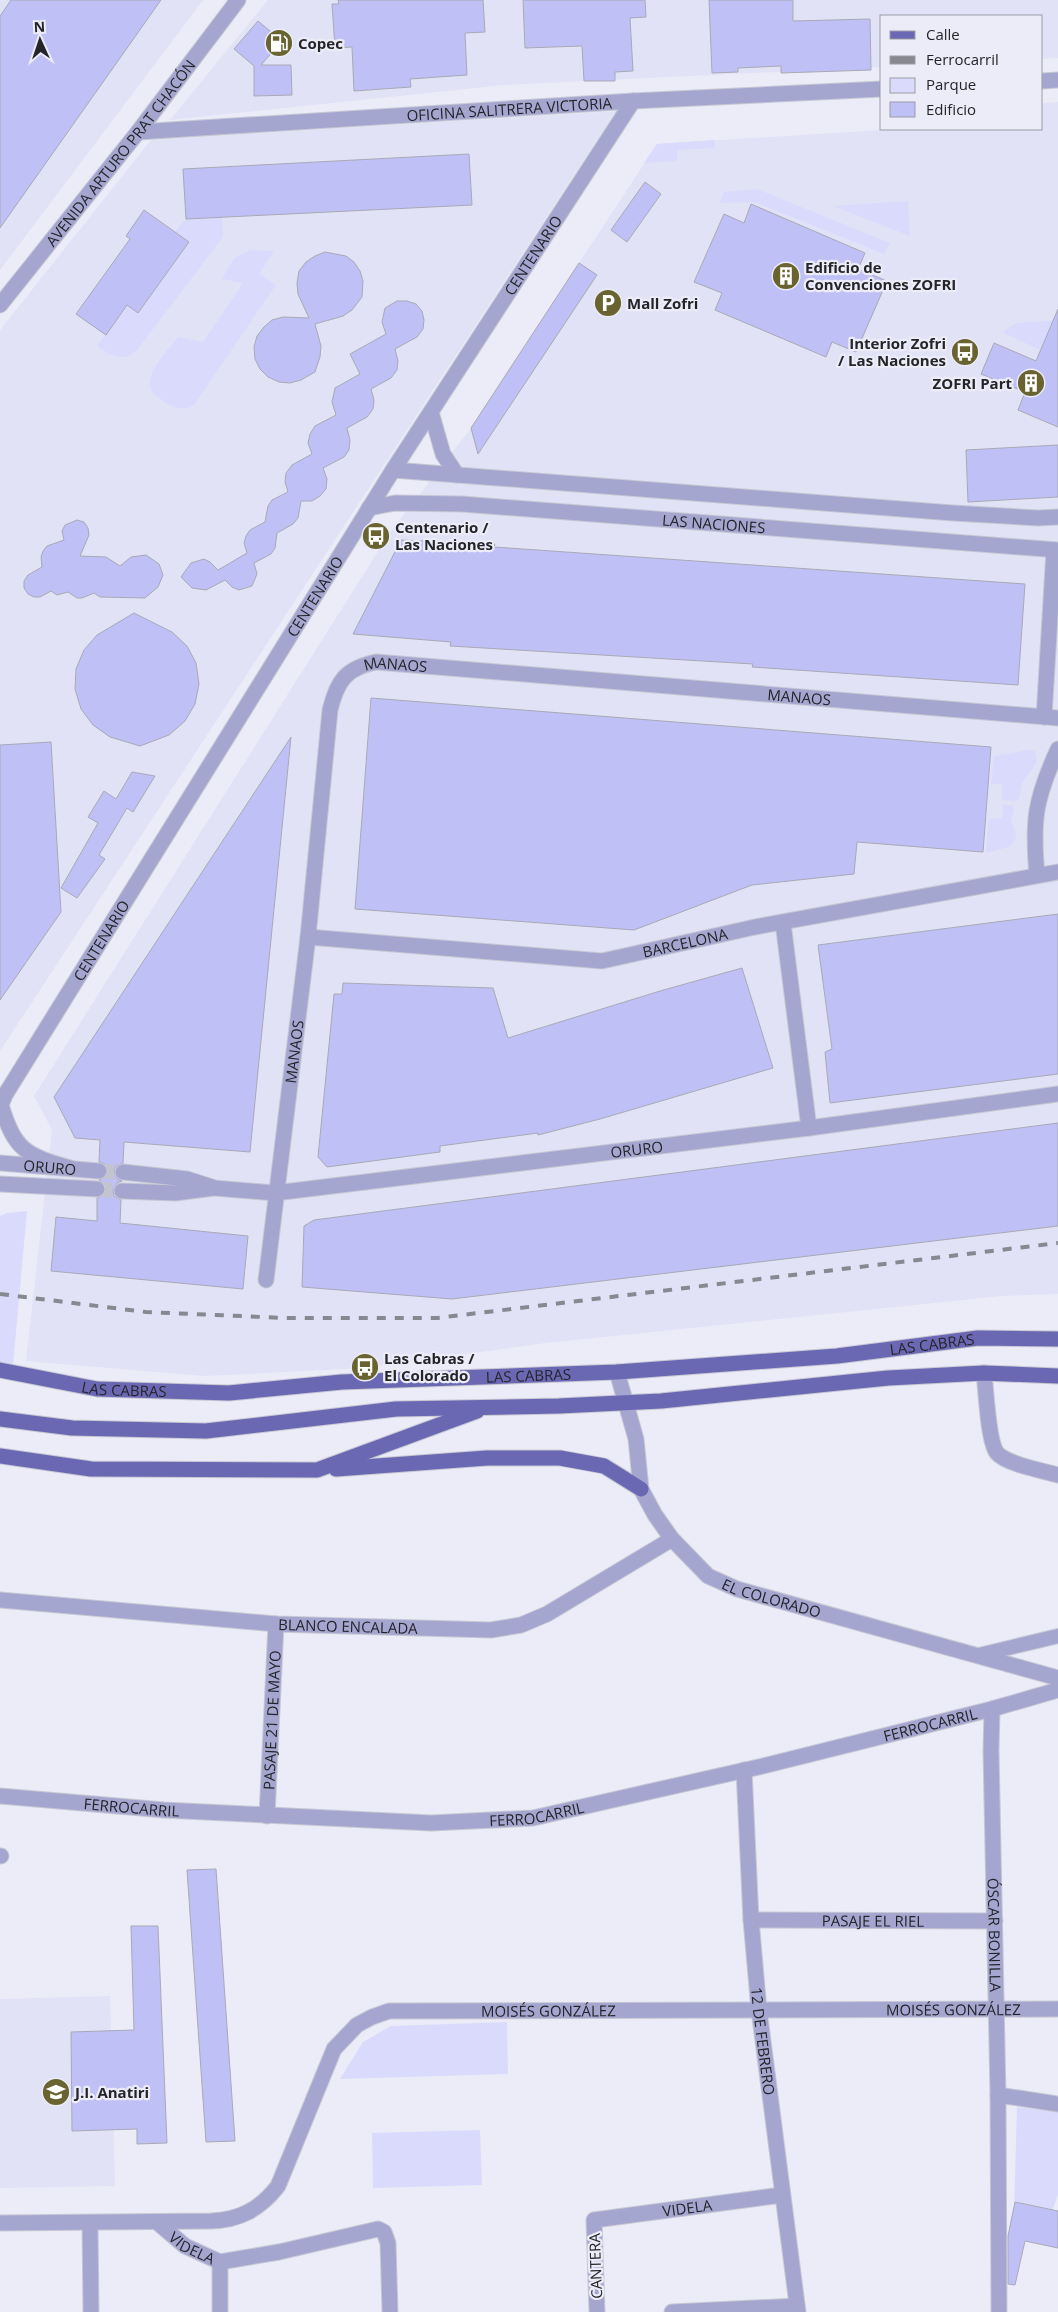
<svg xmlns="http://www.w3.org/2000/svg" width="1058" height="2312" font-family="'Open Sans',sans-serif">
<style>
.built{fill:#e1e2f6}
.green{fill:#dadbfc}
.building{fill:#bfc0f6;stroke:#a9a9b5}
.lines{fill:none;stroke-linecap:round;stroke-linejoin:round}
.minor-tunnel{stroke:#c3c4cf;stroke-width:15;stroke-dasharray:15 8;stroke-linecap:butt}
.pedestrian-casing{stroke:#c7c8d3;stroke-width:16}
.minor-casing{stroke:#c7c8d3;stroke-width:17}
.tertiary-casing{stroke:#c7c8d3;stroke-width:17}
.primary-casing{stroke:#c7c8d3;stroke-width:17}
.pedestrian{stroke:#a5a6d0;stroke-width:14}
.minor{stroke:#a5a6d0;stroke-width:15}
.tertiary{stroke:#a5a6d0;stroke-width:15}
.primary{stroke:#6b68b3;stroke-width:15}
.rail{stroke:#878890;stroke-width:4;stroke-dasharray:9 9;stroke-linecap:butt}
.labels{text-anchor:middle;dominant-baseline:central;stroke-width:4.5;stroke-linejoin:round;paint-order:stroke}
.poi-label{font-size:15px;font-weight:bold;fill:#242429;stroke:#ebecf8;text-anchor:start}
.street-label{font-size:15px;fill:#242429;stroke:#ebecf8}
</style>
<rect width="100%" height="100%" fill="#ebecf8"/>
<g class="built">
<path d="M0 0H203L0 270Z"/>
<path d="M268 0H1058V58L1042 59V16H882V67L504 85 170 120Z"/>
<path d="M1058 102V1294L1002 1296 546 1343 363 1368 205 1376 26 1361 52 1130 34 1096 389 534 471 428 657 144 897 129H1042V103Z"/>
<path d="M616 111 0 1051V330L151 140Z"/>
<path d="M110 1996 115 2186 0 2188V1999Z"/>
</g>
<g class="green">
<path d="M714 140 715 148 677 150V161L644 163 657 144Z"/>
<path d="M757 189 890 243 884 254 754 202 720 203 724 192Z"/>
<path d="M908 201 910 236 833 206Z"/>
<path d="M222 217 223 237 137 350C123 363 110 356 97 346L127 305 138 312 189 243 175 232 186 219Z"/>
<path d="M251 250 274 251 259 274 276 285 194 405C178 415 163 402 151 391 145 372 167 351 178 337L203 342 243 283 222 279 234 258Z"/>
<path d="M1058 320V338L1047 334 1040 350 1002 332 1017 323Z"/>
<path d="M1029 750 1035 751 1037 762 1022 783 1019 799 1014 801 1002 800V784H991L994 756Z"/>
<path d="M1003 805H1011L1014 808 1011 821 1016 833 1015 841 1008 847 986 853 989 819 1002 818Z"/>
<path d="M27 1211 12 1376 0 1372V1216L7 1213Z"/>
<path d="M507 2022 508 2074 340 2079 363 2042 391 2026Z"/>
<path d="M1017 2107 1058 2112V2194L1051 2215 1014 2212Z"/>
<path d="M480 2130 482 2185 373 2188 372 2133Z"/>
</g>
<g class="building">
<path d="M11 0H161L0 228V16Z"/>
<path d="M338 0H483L485 32 465 33 467 75 410 79 411 87 354 91 352 47 335 48 332 4H339Z"/>
<path d="M523 0H645L646 17 630 18 633 71 615 72V81H584L582 46 525 48Z"/>
<path d="M709 0H793V21L870 19 871 70 781 73V66L738 68V72L712 73Z"/>
<path d="M258 21 282 41 261 65H291L292 95 254 96V66L234 49Z"/>
<path d="M469 154 472 205 186 219 183 169Z"/>
<path d="M645 182 661 194 627 242 611 230Z"/>
<path d="M751 204 865 253 858 269 887 281 856 352 832 342 826 357 715 310 722 293 694 282 724 214 744 223Z"/>
<path d="M144 210 189 242 138 313 127 305 106 335 76 314 130 239 126 236Z"/>
<path d="M325 252 346 256 354 262 360 271 363 281 362 297 352 310 343 316 315 324 321 346 320 357 315 372 301 380 290 383 279 382 268 377 260 369 255 359 254 347 257 336 264 327 272 320 283 317 309 318 298 294 297 283 299 271 306 262 315 256Z"/>
<path d="M579 263 597 275 478 454 471 428Z"/>
<path d="M397 301H407L416 304 422 311 424 320 423 329 417 337 395 349 398 361 397 370 391 378 371 389 374 400 373 409 367 417 347 428 350 440 349 450 344 457 323 468 327 479 326 489 320 496 312 501H301L298 518 293 524 277 533 275 548 271 554 254 563 257 574 252 586 239 590 232 587 225 580 206 590 192 588 181 577 191 563 204 559 210 562 218 570 247 553 244 543 246 536 250 530 265 522 268 506 272 500 288 492 285 482 286 473 292 465 312 454 308 443 310 434 315 426 336 415 332 402 335 388 360 374 350 354 386 334 382 322 385 308Z"/>
<path d="M1058 309V427L1018 410 1025 392 981 374 994 343 1036 361Z"/>
<path d="M1058 445V497L968 502 966 450Z"/>
<path d="M77 520 84 522 88 528 89 535 80 556 106 557 120 566 131 557 146 555 159 564 163 575 158 587 145 598 100 597 94 593 82 598H77L68 592 57 595 51 591 40 597H34L28 594 24 588V581L28 575 42 567 41 557 43 551 47 546 64 540 62 531 65 525Z"/>
<path d="M401 540 495 544 494 547 1025 584 1018 685 752 667 753 664 450 646 451 642 353 634Z"/>
<path d="M134 613 172 632 187 646 196 663 199 684 195 704 185 721 169 735 140 746 110 737 93 725 81 709 75 689 76 669 84 650 97 635Z"/>
<path d="M371 698 991 747 983 852 857 842 854 874 752 885 634 930 355 909Z"/>
<path d="M291 737 250 1152 124 1142 123 1163 116 1166 114 1171 117 1179 122 1181 117 1183 113 1190 114 1196 121 1200 120 1223 248 1236 243 1289 51 1271 56 1217 97 1221V1198L105 1194 106 1190 105 1184 99 1180 106 1177 108 1171 105 1164 99 1162 100 1140 75 1138 54 1097Z"/>
<path d="M51 742 61 912 0 1000V745Z"/>
<path d="M132 772 155 776 133 812 127 808 99 855 105 859 77 898 61 888 98 823 88 817 104 791 116 799Z"/>
<path d="M1058 914V1074L830 1103 825 1052 832 1049 818 945Z"/>
<path d="M742 968 773 1068 600 1119 538 1135V1133L440 1146V1152L327 1167 318 1157 334 994H342L343 983 493 988 508 1038 660 991Z"/>
<path d="M1058 1123V1226L452 1299 302 1287 304 1226 314 1220Z"/>
<path d="M216 1869 235 2141 206 2142 187 1870Z"/>
<path d="M131 1926H158L167 2143 137 2144V2129L72 2131 71 2032 134 2030Z"/>
<path d="M1015 2202 1058 2211V2248L1025 2241 1015 2285 1008 2284V2236Z"/>
</g>
<g class="lines">
<g class="minor-tunnel">
<path d="M99 1171 123 1172"/>
<path d="M97 1189 122 1191"/>
</g>
<defs>
<path id="pedestrian" d="M979 1655 1058 1636"/>
<g id="minor">
<path d="M431 412 443 454 457 475"/>
<path d="M393 470 953 513 1038 518 1058 517"/>
<path id="s1" d="M369 508 395 503 462 504 1058 550"/>
<path d="M1044 717 1054 550"/>
<path d="M1037 875C1032 821 1035 799 1058 749"/>
<path d="M783 923 809 1128"/>
<path id="s2" d="M308 937 602 961 755 927 1058 872"/>
<path d="M1 1105C15 1151 26 1155 70 1168"/>
<path id="s3" d="M0 1108 5 1095 393 470 633 101"/>
<path id="s4" d="M0 1163 99 1171"/>
<path d="M123 1172 187 1179 212 1187"/>
<path d="M0 1184 97 1189"/>
<path id="s5" d="M122 1191 175 1193 214 1188 275 1193 809 1128 1058 1094"/>
<path id="s6" d="M266 1280 308 937 330 710C337 681 346 668 376 662L1058 718"/>
<path d="M984 1373C986 1389 988 1442 997 1453 1006 1464 1044 1471 1058 1475"/>
<path id="s7" d="M0 1600 276 1624 491 1630 521 1625 547 1614 672 1539"/>
<path id="s8" d="M992 1709 991 1751 998 2095 999 2312"/>
<path id="s9" d="M744 1770 751 1920 759 2010 798 2312"/>
<path id="s10" d="M0 1796 164 1810 431 1823 533 1818 763 1766 992 1709 1058 1690"/>
<path id="s11" d="M267 1816 276 1624"/>
<path d="M0 1856H1"/>
<path id="s12" d="M751 1920 995 1921"/>
<path d="M998 2095 1058 2104"/>
<path id="s13" d="M157 2222 185 2246 220 2262 279 2252 378 2229 384 2232 388 2243 390 2312"/>
<path id="s14" d="M0 2223 211 2221C240 2220 260 2209 278 2186L334 2049 357 2025 372 2017 389 2011 1058 2009"/>
<path d="M90 2223 91 2312"/>
<path d="M220 2262V2312"/>
<path id="s15" d="M597 2312 594 2220 782 2195"/>
<path d="M672 2312 797 2306"/>
</g>
<g id="tertiary">
<path d="M1042 81 1058 80"/>
<path id="s16" d="M138 132 633 101 882 89"/>
<path id="s17" d="M0 305 138 132 238 0"/>
<path id="s18" d="M617 1372 636 1439 641 1489 655 1515 672 1539 708 1576 737 1589 1058 1678"/>
</g>
<g id="primary">
<path id="s19" d="M0 1370 97 1389 229 1393 342 1382 617 1372 837 1356 978 1338 1058 1339"/>
<path d="M0 1419 72 1428 206 1431 396 1409 559 1406 661 1401 888 1378 984 1373 1058 1376"/>
<path d="M0 1456 91 1469 317 1470 477 1411"/>
<path d="M336 1469 487 1458H560L604 1466 641 1489"/>
</g>
</defs>
<use href="#pedestrian" class="pedestrian-casing"/>
<use href="#minor" class="minor-casing"/>
<use href="#tertiary" class="tertiary-casing"/>
<use href="#primary" class="primary-casing"/>
<use href="#pedestrian" class="pedestrian"/>
<use href="#minor" class="minor"/>
<use href="#tertiary" class="tertiary"/>
<use href="#primary" class="primary"/>
<path class="rail" d="M0 1294 146 1312 286 1318H437L1058 1243"/>
</g>
<defs>
<symbol id="fuel-disc" viewBox="-11 -11 22 22"><circle r="9.5" fill="#68632f" stroke="#ebecf8"/><path d="M-5.5-6h7V0h2V4h1.3V-2.5L3-4.5l.8-.8L6-3V5H2.5V1h-1V6h-7ZM-4.2-4.7v3.2H.2V-4.7Z" fill="#fff"/></symbol>
<symbol id="building-disc" viewBox="-11 -11 22 22"><circle r="9.5" fill="#68632f" stroke="#ebecf8"/><path d="M-4-6H4V6H1V3H-1V6H-4ZM-2.5-4.3h1.7v1.8h-1.7ZM.8-4.3h1.7v1.8H.8ZM-2.5-1h1.7V.8h-1.7ZM.8-1h1.7V.8H.8Z" fill="#fff"/></symbol>
<symbol id="parking-disc" viewBox="-11 -11 22 22"><circle r="9.5" fill="#68632f" stroke="#ebecf8"/><path d="M-3.5-5.5H1a3.5 3.5 0 0 1 0 7H-1V5.5H-3.5ZM-1-3.4V-.6H.8a1.4 1.4 0 0 0 0-2.8Z" fill="#fff"/></symbol>
<symbol id="bus-disc" viewBox="-11 -11 22 22"><circle r="9.5" fill="#68632f" stroke="#ebecf8"/><path d="M-5-6H5V4H4V6H2V4H-2V6H-4V4H-5ZM-3.5-4V0h7V-4ZM-3.5 1.2v1.5H-2V1.2ZM2 1.2v1.5H3.5V1.2Z" fill="#fff"/></symbol>
<symbol id="school-disc" viewBox="-11 -11 22 22"><circle r="9.5" fill="#68632f" stroke="#ebecf8"/><path d="M0-5L7-2L0 1L-7-2ZM-4 1L0 2.5L4 1V4Q0 6-4 4Z" fill="#fff"/></symbol>
</defs>
<g fill-rule="evenodd">
<use href="#fuel-disc" x="263" y="27" width="32" height="32"/>
<use href="#building-disc" x="770" y="260" width="32" height="32"/>
<use href="#parking-disc" x="592" y="287" width="32" height="32"/>
<use href="#bus-disc" x="949" y="336" width="32" height="32"/>
<use href="#building-disc" x="1015" y="367" width="32" height="32"/>
<use href="#bus-disc" x="360" y="520" width="32" height="32"/>
<use href="#bus-disc" x="349" y="1351" width="32" height="32"/>
<use href="#school-disc" x="40" y="2076" width="32" height="32"/>
</g>
<g class="labels">
<g class="poi-label">
<text x="298" y="43">Copec</text>
<text x="805" y="267">Edificio de<tspan x="805" dy="17">Convenciones ZOFRI</tspan></text>
<text x="627" y="303">Mall Zofri</text>
<text x="946" y="343" text-anchor="end">Interior Zofri<tspan x="946" dy="17">/ Las Naciones</tspan></text>
<text x="1012" y="383" text-anchor="end">ZOFRI Part</text>
<text x="395" y="527">Centenario /<tspan x="395" dy="17">Las Naciones</tspan></text>
<text x="384" y="1358">Las Cabras /<tspan x="384" dy="17">El Colorado</tspan></text>
<text x="75" y="2092">J.I. Anatiri</text>
</g>
<g class="street-label">
<text stroke="none"><textPath href="#s16" startOffset="372">OFICINA SALITRERA VICTORIA</textPath></text>
<text stroke="none"><textPath href="#s17" startOffset="194">AVENIDA ARTURO PRAT CHACÓN</textPath></text>
<text stroke="none"><textPath href="#s3" startOffset="1006">CENTENARIO</textPath></text>
<text stroke="none"><textPath href="#s1" startOffset="346">LAS NACIONES</textPath></text>
<text stroke="none"><textPath href="#s3" startOffset="601">CENTENARIO</textPath></text>
<text stroke="none"><textPath href="#s6" startOffset="665">MANAOS</textPath></text>
<text stroke="none"><textPath href="#s6" startOffset="1070">MANAOS</textPath></text>
<text stroke="none"><textPath href="#s3" startOffset="196">CENTENARIO</textPath></text>
<text stroke="none"><textPath href="#s2" startOffset="380">BARCELONA</textPath></text>
<text stroke="none"><textPath href="#s6" startOffset="230">MANAOS</textPath></text>
<text stroke="none"><textPath href="#s5" startOffset="518">ORURO</textPath></text>
<text stroke="none"><textPath href="#s4" startOffset="50">ORURO</textPath></text>
<text stroke="none"><textPath href="#s19" startOffset="936">LAS CABRAS</textPath></text>
<text stroke="none"><textPath href="#s19" startOffset="531">LAS CABRAS</textPath></text>
<text stroke="none"><textPath href="#s19" startOffset="126">LAS CABRAS</textPath></text>
<text stroke="none"><textPath href="#s18" startOffset="298">EL COLORADO</textPath></text>
<text stroke="none"><textPath href="#s7" startOffset="349">BLANCO ENCALADA</textPath></text>
<text stroke="none"><textPath href="#s11" startOffset="96">PASAJE 21 DE MAYO</textPath></text>
<text stroke="none"><textPath href="#s10" startOffset="942">FERROCARRIL</textPath></text>
<text stroke="none"><textPath href="#s10" startOffset="132">FERROCARRIL</textPath></text>
<text stroke="none"><textPath href="#s10" startOffset="538">FERROCARRIL</textPath></text>
<text stroke="none"><textPath href="#s12" startOffset="122">PASAJE EL RIEL</textPath></text>
<text stroke="none"><textPath href="#s8" startOffset="226">ÓSCAR BONILLA</textPath></text>
<text stroke="none"><textPath href="#s14" startOffset="665">MOISÉS GONZÁLEZ</textPath></text>
<text stroke="none"><textPath href="#s14" startOffset="1070">MOISÉS GONZÁLEZ</textPath></text>
<text stroke="none"><textPath href="#s9" startOffset="272">12 DE FEBRERO</textPath></text>
<text stroke="none"><textPath href="#s15" startOffset="186">VIDELA</textPath></text>
<text stroke="none"><textPath href="#s13" startOffset="44">VIDELA</textPath></text>
<text transform="translate(595 2266) rotate(-92)">CANTERA</text>
</g>
</g>
<rect x="880" y="15" width="162" height="115" fill="#ebecf8" stroke="#9b9ca5"/>
<rect x="890" y="31" width="25" height="8" fill="#6b68b3" stroke="#9b9ca5"/>
<text x="926" y="40" font-size="15" fill="#242429">Calle</text>
<rect x="890" y="56" width="25" height="8" fill="#878890" stroke="#9b9ca5"/>
<text x="926" y="65" font-size="15" fill="#242429">Ferrocarril</text>
<rect x="890" y="78" width="25" height="15" fill="#dadbfc" stroke="#9b9ca5"/>
<text x="926" y="90" font-size="15" fill="#242429">Parque</text>
<rect x="890" y="102" width="25" height="15" fill="#bfc0f6" stroke="#9b9ca5"/>
<text x="926" y="115" font-size="15" fill="#242429">Edificio</text>
<g transform="translate(40 40) rotate(357)" stroke="#ebecf8" stroke-width="4" paint-order="stroke">
<path d="M0-4L9 19L0 12L-9 19Z" fill="#242429"/>
<text y="-8" font-size="14" font-weight="bold" text-anchor="middle" fill="#242429">N</text>
</g>
</svg>
